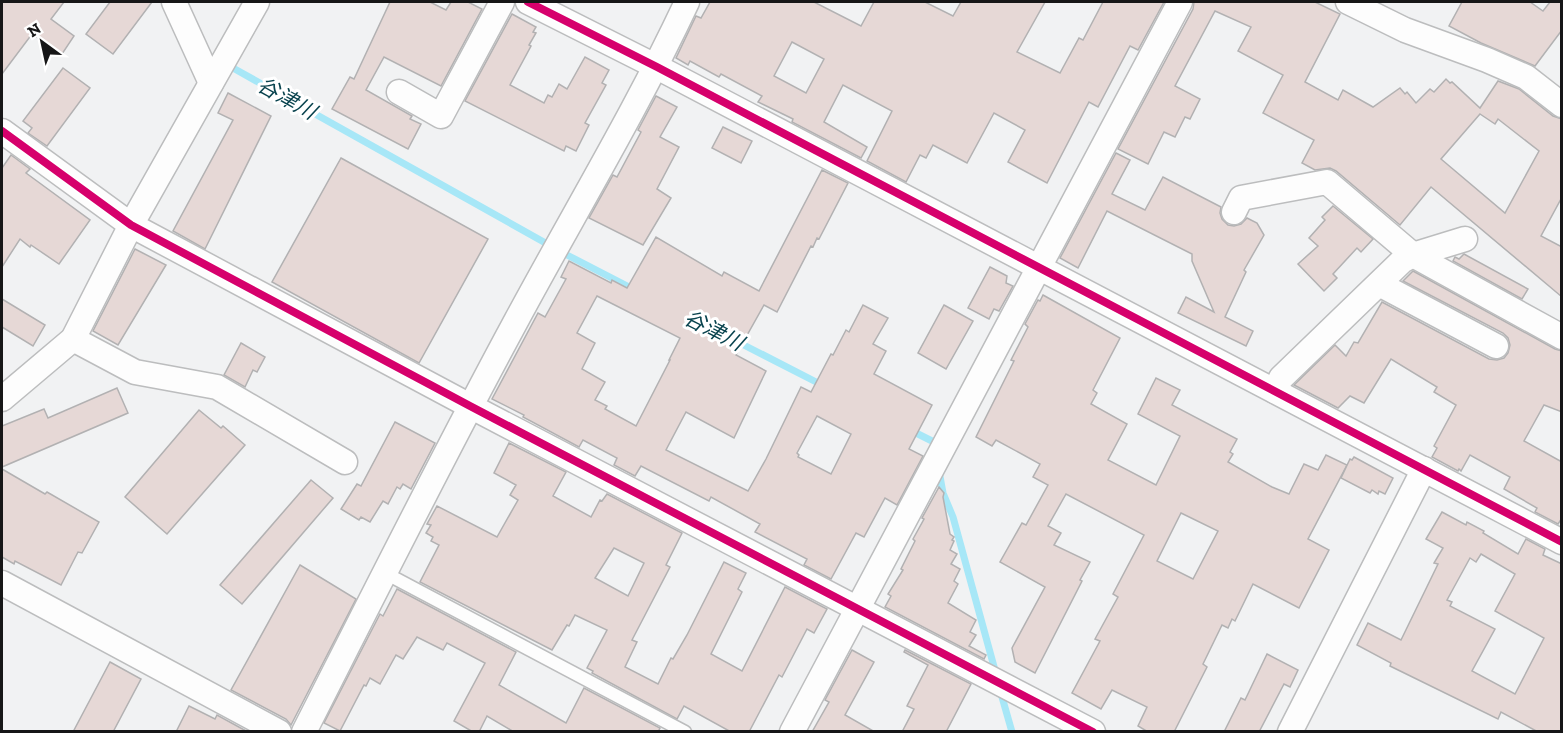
<svg xmlns="http://www.w3.org/2000/svg" width="1563" height="733" font-family="'Zilla Slab','Noto Sans JP',serif">
<style>
.lines{fill:none;stroke-linecap:round;stroke-linejoin:round}
.stream{stroke:#a7e7f7;stroke-width:7}
.building{fill:#e6d8d6;stroke:#b2b1b2;stroke-width:1.5;fill-rule:evenodd}
.service-casing{stroke:#bcbdbe;stroke-width:15}
.minor-casing{stroke:#bcbdbe;stroke-width:27}
.service{stroke:#fdfdfd;stroke-width:12}
.minor{stroke:#fdfdfd;stroke-width:24}
.cycleway-casing{stroke:#fff;stroke-width:11}
.cycleway{stroke:#d6006c;stroke-width:8}
.labels{text-anchor:middle;dominant-baseline:central;stroke-width:6;stroke-linejoin:round;paint-order:stroke}
.water-label{font-size:21px;font-style:italic;fill:#09434e;stroke:#fff}
</style>
<rect width="100%" height="100%" fill="#f1f2f3"/>
<g class="lines">
<g class="stream">
<path d="M233 68 567 255 635 290"/>
<path d="M736 341 822 385"/>
<path d="M910 430 934 442 935 449"/>
<path d="M939 471 943 493 953 517 996 674"/>
<path d="M1000 690 1012 732"/>
</g>
</g>
<g class="building">
<path d="M2 2H64L51 19 74 36 62 54 32 34 2 74Z"/>
<path d="M110 2H152L113 54 86 34Z"/>
<path d="M390 2H430L446 10 451 2H468L482 9 441 86 384 57 366 90 412 116 410 119 421 124 408 149 332 109 350 77 354 79Z"/>
<path d="M710 2H814L861 26 874 2H925L953 16 961 2H1045L1017 52 1060 73 1079 38 1083 40 1103 2H1164L1138 50 1130 46 1098 107 1089 102 1047 183 1008 162 1025 130 994 113 967 163 933 145 926 158 920 155 906 182 867 161 892 111 843 85 824 122 867 147 861 158 792 122 793 119 758 102 762 96 721 74 719 77 690 61 688 65 676 58 696 16 701 18ZM792 42 824 59 806 93 774 76Z"/>
<path d="M1194 2H1315L1340 14 1305 82 1338 100 1343 90 1373 107 1400 88 1405 94 1407 92 1416 103 1430 89 1434 92 1446 79 1450 83 1452 82 1480 108 1498 81 1519 89 1553 116 1562 119V197L1541 236 1562 247V297L1431 187 1400 225 1336 171 1330 168 1315 170 1302 163 1314 140 1263 113 1283 75 1238 51 1251 27 1215 11 1175 86 1200 99 1190 119 1185 117 1175 137 1164 132 1148 164 1118 149 1193 9ZM1480 114 1495 124 1498 119 1539 151 1505 213 1441 159Z"/>
<path d="M1462 2H1530L1543 11 1550 2H1562V30L1535 66 1481 43 1449 26Z"/>
<path d="M512 14 536 27 533 32 536 33 529 45 531 46 510 85 544 103 548 95 552 97 559 84 567 89 585 57 609 70 602 83 606 85 585 123 589 125 576 151 566 146 564 151 465 101Z"/>
<path d="M63 68 90 88 47 146 28 133 32 128 23 121Z"/>
<path d="M228 93 271 116 205 249 173 231 233 120 218 113Z"/>
<path d="M656 96 677 107 660 137 679 147 657 189 671 198 643 245 589 218 613 175 617 177 641 132 638 130Z"/>
<path d="M723 127 752 141 741 163 712 148Z"/>
<path d="M1116 153 1130 160 1112 194 1145 210 1163 177 1221 207 1220 213 1222 219 1228 225 1234 226 1241 224 1247 218 1257 223 1264 235 1244 270 1246 272 1225 317 1253 331 1246 346 1178 313 1186 297 1214 312 1192 261V254L1107 211 1078 268 1060 258Z"/>
<path d="M11 155 30 169 26 173 90 220 59 264 31 245 30 247 20 239 2 267V168Z"/>
<path d="M341 158 488 239 419 363 272 282Z"/>
<path d="M822 170 848 183 819 239 817 238 813 247 811 246 777 312 764 305 736 355 766 371 734 438 686 412 666 450 748 491 766 459 801 387 811 392 831 354 833 355 846 330 849 332 863 305 888 318 873 344 886 351 874 374 932 405 909 449 923 456 897 505 885 498 864 537 856 533 831 579 804 565 807 559 755 532 760 524 711 497 709 501 641 466 635 476 614 465 617 458 583 440 579 447 523 417 524 415 492 399 538 313 545 317 566 279 561 277 569 261 611 283 612 280 627 288 656 237 722 276 724 272 759 291ZM597 296 680 338 669 360H670L636 426 605 409 607 406 595 400 605 382 582 369 595 343 577 333ZM817 416 851 434 831 474 798 457 799 455 797 453Z"/>
<path d="M1333 206 1373 239 1361 252 1357 248 1333 274 1337 278 1324 291 1298 264 1318 246 1309 238 1325 220 1322 217Z"/>
<path d="M135 249 166 265 118 345 93 331Z"/>
<path d="M1464 254 1528 289 1522 299 1453 261 1455 257 1459 259Z"/>
<path d="M990 267 1007 276 1006 283 1013 286 999 311 994 309 989 319 968 308Z"/>
<path d="M1413 271 1555 349 1562 351V412L1544 405 1524 441 1562 462V518L1558 524 1535 512 1537 508 1504 489 1510 477 1470 455 1461 471 1459 469 1458 471 1432 457 1437 448 1434 446 1456 405 1434 392 1437 387 1391 359 1364 403 1350 396 1338 408 1294 385 1335 345 1346 356 1354 342 1358 343 1382 302 1489 359 1497 360 1504 358 1508 353 1510 345 1508 338 1503 333 1403 281Z"/>
<path d="M1043 295 1120 338 1093 390 1097 393 1091 404 1127 424 1108 460 1156 485 1180 436 1138 414 1156 378 1180 390 1172 405 1237 439 1230 452 1233 454 1228 462 1272 487 1289 494 1304 464 1318 470 1326 455 1347 465 1308 539 1329 550 1299 608 1253 584 1235 621 1232 619 1228 628 1222 625 1203 664 1207 667 1174 732H1148L1138 726 1147 707 1112 690 1101 709 1072 693 1100 641 1095 639 1118 597 1113 594 1144 535 1066 494 1048 526 1061 533 1054 545 1090 562 1080 580 1082 581 1035 673 1015 662 1012 648 1045 587 1000 562 1022 523 1026 525 1048 485 1033 477 1040 464 996 440 992 446 976 437 1014 361 1011 360 1028 327 1025 324 1038 300 1040 301ZM1181 513 1218 531 1193 579 1157 561Z"/>
<path d="M2 299 45 325 33 346 2 327Z"/>
<path d="M944 305 973 321 946 369 918 353Z"/>
<path d="M241 343 265 357 257 372 253 370 245 387 224 375Z"/>
<path d="M117 388 128 413 2 467V426L44 409 48 418Z"/>
<path d="M199 410 221 428 223 426 245 445 167 534 125 497Z"/>
<path d="M395 422 435 443 411 489 403 484 400 489 397 487 388 504 383 501 370 522 361 517 359 520 341 509 357 484 361 486Z"/>
<path d="M509 443 566 472 553 496 591 517 600 500 602 501 607 494 682 533 666 565 670 567 632 640 637 642 625 667 658 684 671 658 673 659 687 635 724 562 746 573 738 589 742 592 711 654 742 671 785 587 827 609 814 633 807 629 782 677 779 675 749 732H731L684 706 677 719 592 673 593 671 587 668 607 630 575 615 569 626 567 625 552 650 420 582 439 545 431 541 433 537 426 533 431 525 427 524 437 506 497 537 518 500 510 495 516 485 494 473ZM614 548 644 563 628 596 595 578Z"/>
<path d="M1354 457 1393 478 1385 494 1379 491 1378 494 1372 490 1370 493 1341 478 1350 459 1352 460Z"/>
<path d="M2 469 45 494 47 492 99 522 82 553 78 552 61 585 15 561 14 564 2 557Z"/>
<path d="M311 480 333 498 242 604 220 585Z"/>
<path d="M939 487 944 493 943 497 950 534 954 537 952 540 954 541 950 550 957 554 951 564 960 569 954 581 958 584 948 603 976 620 970 632 976 635 969 646 986 655 984 659 885 607 891 596 888 594 903 570 901 569 915 541 913 539 924 519 922 518Z"/>
<path d="M1442 512 1466 525 1467 522 1484 531 1483 533 1518 554 1526 539 1545 549 1543 555 1562 564V732H1538L1501 712 1498 719 1390 666 1391 663 1357 645 1368 623 1401 640 1438 564 1434 563 1443 548 1426 539ZM1481 554 1515 574 1495 611 1544 638 1515 694 1472 671 1495 629 1450 606 1452 602 1447 600 1470 558 1476 562Z"/>
<path d="M300 565 356 599 291 725 286 719 231 690Z"/>
<path d="M397 589 516 652 499 685 566 723 584 688 660 728 658 732H514L487 716 479 732H473L454 721 485 663 447 643 443 650 417 637 403 659 396 655 380 684 370 678 366 686 364 685 340 731 324 723 380 614 383 616Z"/>
<path d="M852 650 874 662 845 715 875 732H812L829 702 825 700Z"/>
<path d="M905 650 971 684 946 732H902L914 709 907 706 928 665 904 652Z"/>
<path d="M1267 654 1298 670 1290 687 1284 684 1259 732H1224L1241 698 1245 700Z"/>
<path d="M110 662 141 679 113 732H73Z"/>
<path d="M189 706 215 719 217 715 248 732H176Z"/>
</g>
<g class="lines">
<defs>
<path id="service" d="M385 573 685 732"/>
<g id="minor">
<path d="M174 2 211 83"/>
<path d="M528 2 657 67 1562 542"/>
<path d="M1348 2 1405 30 1487 60 1526 77 1562 105"/>
<path d="M399 92 441 116 502 2"/>
<path d="M2 131 131 225 470 406 1093 732"/>
<path d="M1234 212 1241 198 1327 182 1413 255 1562 337"/>
<path d="M1379 284 1496 346"/>
<path d="M73 339 135 372 217 387 345 462"/>
<path d="M1275 391 1281 378 1402 261 1413 255 1465 239"/>
<path d="M2 399 73 339 131 225 257 2"/>
<path d="M2 583 279 732"/>
<path d="M304 732C374 594 443 456 516 321 573 215 636 111 687 2"/>
<path d="M792 732 1180 2"/>
<path d="M1290 732 1424 469"/>
</g>
</defs>
<use href="#service" class="service-casing"/>
<use href="#minor" class="minor-casing"/>
<use href="#service" class="service"/>
<use href="#minor" class="minor"/>
<defs>
<g id="cycleway">
<path d="M528 2 657 67 1562 542"/>
<path d="M2 131 131 225 470 406 1093 732"/>
</g>
</defs>
<use href="#cycleway" class="cycleway-casing"/>
<use href="#cycleway" class="cycleway"/>
</g>
<g class="labels">
<g class="water-label">
<text transform="translate(287 98) rotate(29)">谷津川</text>
<text transform="translate(714 330) rotate(27)">谷津川</text>
</g>
</g>
<rect width="1563" height="733" fill="none" stroke="#161617" stroke-width="6"/>
<g transform="translate(42 42) rotate(327)" stroke="#ffffff" stroke-width="4.5" paint-order="stroke">
<path d="M0-4.5L10 22L0 15L-10 22Z" fill="#161617"/>
<text y="-9" font-size="16" font-weight="bold" text-anchor="middle" fill="#161617">N</text>
</g>
</svg>
